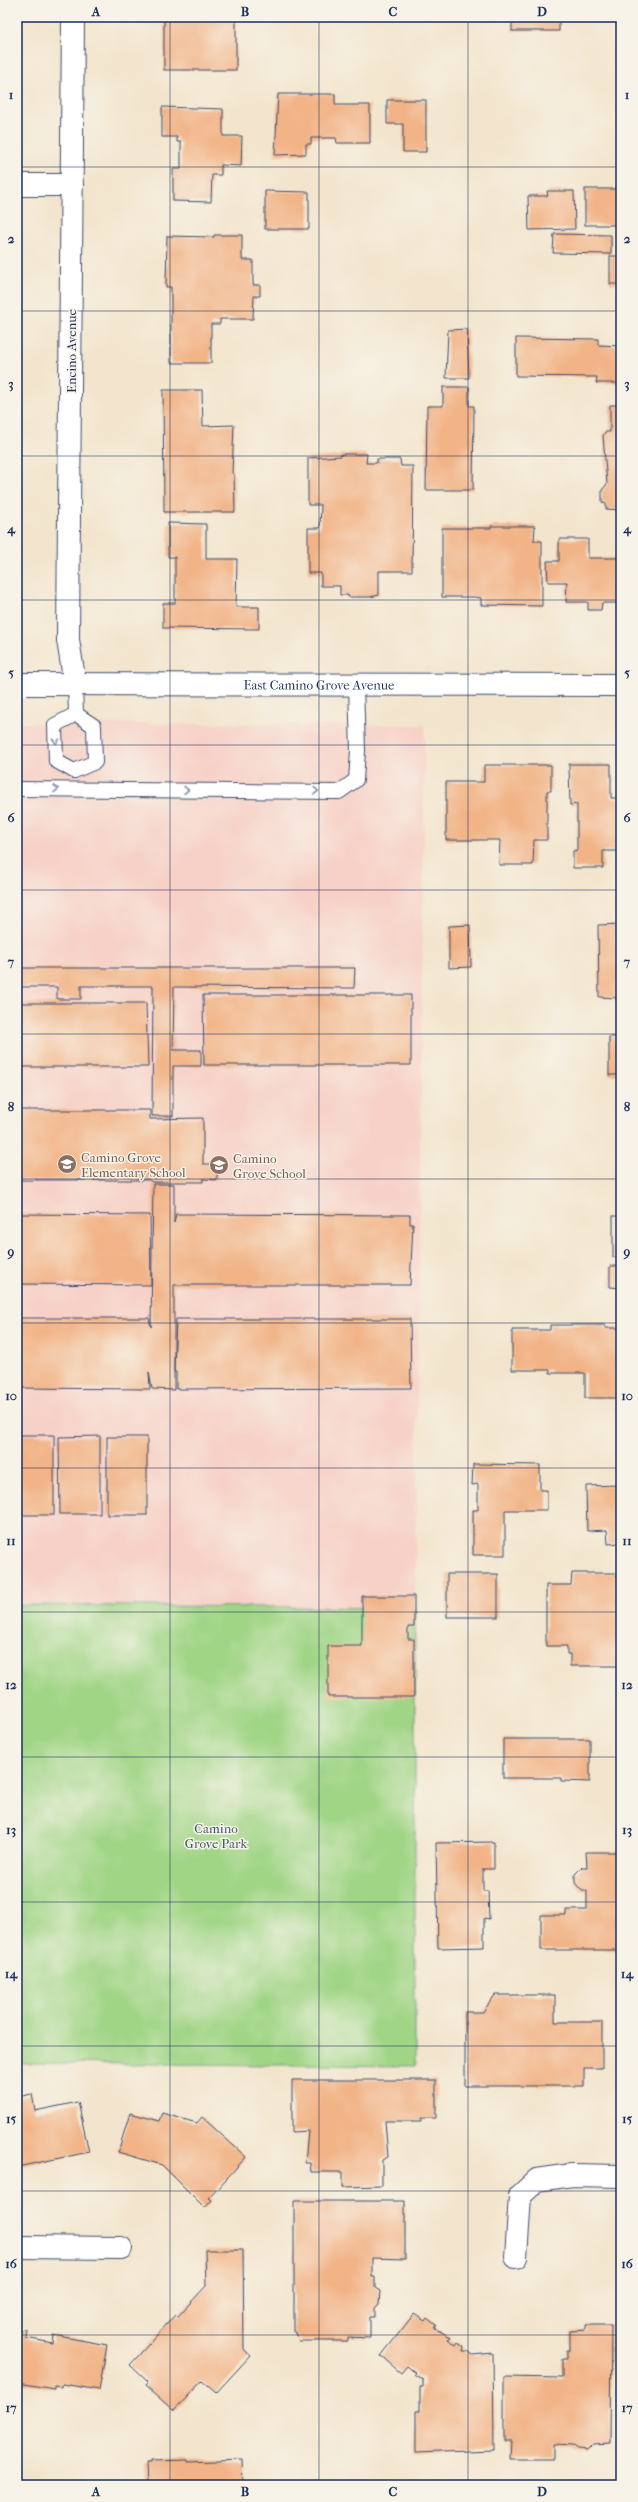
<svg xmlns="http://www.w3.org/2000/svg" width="638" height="2502" font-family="'IM FELL French Canon',serif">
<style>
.built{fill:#f7d1c7}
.green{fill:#a0d586;stroke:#5e8272}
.building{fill:#f2b487}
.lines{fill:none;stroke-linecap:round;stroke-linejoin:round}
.lane-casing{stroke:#3b4a6f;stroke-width:16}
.street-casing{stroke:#3b4a6f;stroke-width:24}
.lane{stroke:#fff;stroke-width:14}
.street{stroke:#fff;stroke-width:22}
.oneway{stroke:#8d97ae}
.grid{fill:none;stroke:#1b2f5e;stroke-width:1;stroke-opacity:0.55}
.labels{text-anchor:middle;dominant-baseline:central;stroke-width:3;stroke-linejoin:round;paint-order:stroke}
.street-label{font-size:13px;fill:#1b2f5e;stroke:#f7f3e8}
.education-label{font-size:13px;fill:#785e54;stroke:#f7f3e8;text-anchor:start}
.park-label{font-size:13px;fill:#3c5868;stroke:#f7f3e8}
.neatline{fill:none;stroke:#1b2f5e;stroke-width:1.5}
.grid-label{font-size:13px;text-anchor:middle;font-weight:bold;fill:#1b2f5e}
</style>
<rect width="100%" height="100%" fill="#f7f3e8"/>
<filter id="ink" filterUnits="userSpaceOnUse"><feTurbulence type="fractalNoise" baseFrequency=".025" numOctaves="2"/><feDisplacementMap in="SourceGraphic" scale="8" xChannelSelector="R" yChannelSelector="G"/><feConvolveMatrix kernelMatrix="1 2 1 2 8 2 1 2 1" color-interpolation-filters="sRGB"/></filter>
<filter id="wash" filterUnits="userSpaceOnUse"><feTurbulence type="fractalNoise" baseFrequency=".012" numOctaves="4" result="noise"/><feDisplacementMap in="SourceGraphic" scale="16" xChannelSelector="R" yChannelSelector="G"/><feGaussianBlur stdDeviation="0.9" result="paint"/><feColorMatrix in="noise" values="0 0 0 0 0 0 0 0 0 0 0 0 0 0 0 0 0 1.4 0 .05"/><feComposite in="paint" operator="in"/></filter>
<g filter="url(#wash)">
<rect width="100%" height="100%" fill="#f3e5cd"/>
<path class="built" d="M17 723 425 725 415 1608 17 1605Z"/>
<path class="green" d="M17 1605 415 1608V2066L17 2063Z"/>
<g id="blocks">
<g class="building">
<rect x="164" y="17" width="72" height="53"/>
<rect x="512" y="17" width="47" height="14"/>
<path d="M278 94H335V105H370V143H337L336 138H311V144H306V154L275 155Z"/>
<path d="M387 100H426V152H403V124H387Z"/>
<path d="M162 107 223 109V136H242L241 166 221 165V175H212L211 202 173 201V169H181V142H177V137H162Z"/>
<rect x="585" y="189" width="36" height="36"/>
<path d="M265 191 309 192V229H265Z"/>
<path d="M547 191H574L575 229 529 230 528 196H548Z"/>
<path d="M554 234 611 235V254L553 253Z"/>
<path d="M214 235H242V260H253V285H260V296H254L253 319H220V324H211V363H171V287H166L167 236 214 237Z"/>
<rect x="610" y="256" width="11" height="28"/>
<path d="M467 329 469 378H446L448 330Z"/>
<path d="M516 338 598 339V345L621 346V383H596L597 377 516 376Z"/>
<path d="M443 387H469V406H474L473 490H426L427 406H443Z"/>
<path d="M163 390H202L203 426 234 425 232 473 234 474 235 512H164Z"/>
<path d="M610 405H621V510L606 509V504L602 502V490L607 484 603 436 605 432H610Z"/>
<path d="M341 454H367L366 463H377V459H400L401 466H413L412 571H379V595L370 597H348V595H340V586H321V573H308V528H320L321 505H308V458L341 456Z"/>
<path d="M168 523 206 524V559H237L236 607H259V629L163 628V603H175V557H168Z"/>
<path d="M491 526H535L534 541H542V606L481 605V598L474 597H442V528H491Z"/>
<path d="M559 539H588V558H621V603H602L601 610H588V602H566L567 582H548L547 561H559Z"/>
<path d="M569 764H611V798H621V851H603V868H573V851L577 850V804L570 805Z"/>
<path d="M484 765H551V791H547V840H534L533 865H499L500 840H446V782H484Z"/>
<path d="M621 924V1012H617V998L599 997 598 925Z"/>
<path d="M470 925 471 967 449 968V926Z"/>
<path d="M17 968H355L354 988 174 987 173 1050H201V1066H173V1116H152L153 986H81V999H57V987H17Z"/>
<path d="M203 995H411V1065H204Z"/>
<path d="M17 1003H146L148 1067H17Z"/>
<rect x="609" y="1037" width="12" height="38"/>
<path d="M17 1110H150V1119L203 1118V1164H217V1180L203 1179V1182H152L149 1180H17Z"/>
<path d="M153 1184H174V1223L176 1214 410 1215V1224H413L410 1285H174V1390L152 1389 149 1372 150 1389 17 1388V1318H149L151 1327Z"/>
<path d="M17 1214 150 1215 151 1285 17 1284Z"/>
<rect x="613" y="1216" width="8" height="41"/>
<path d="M610 1266H621V1288L610 1287Z"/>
<path d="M176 1319H410L411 1388 176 1389V1372H174Z"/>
<path d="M550 1325H605V1328H621V1398H585V1373H550V1370H512V1330H550Z"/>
<rect x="17" y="1435" width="37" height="80"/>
<path d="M100 1436V1514H60L59 1437Z"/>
<rect x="107" y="1437" width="40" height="78"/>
<path d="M473 1464 540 1465V1490H547V1510H505V1555H473V1510H478V1484L472 1485Z"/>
<path d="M621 1485V1543L608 1544 607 1530 587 1531 586 1486Z"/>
<path d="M572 1573H617V1577H621V1666H570V1654H567V1646H546V1585H571Z"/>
<rect x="447" y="1574" width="51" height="43"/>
<path d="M362 1596H414V1627H408V1639H414V1697H328V1646H362Z"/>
<path d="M503 1739H590V1782L561 1781V1778H503Z"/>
<path d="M494 1842V1869H483V1891H488L489 1919 484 1918V1947L438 1948 436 1843Z"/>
<path d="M586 1852H621V1950H541V1915H566V1910H587V1891H582L575 1883V1874L582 1867H587Z"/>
<path d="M495 1995H555V2022H602V2068H584V2086H465V2012H483Z"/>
<path d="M292 2080H436V2118H421V2121H385L388 2157 382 2160V2186L343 2187V2172H311L310 2163H305L308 2131 292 2132Z"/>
<path d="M32 2094 35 2111 78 2102 89 2152 17 2167V2097Z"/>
<path d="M130 2113 159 2121 162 2113 197 2123 202 2117 246 2157 209 2198 212 2200 205 2208 162 2165 118 2152Z"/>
<path d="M294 2201H405V2259L372 2258V2277H375V2287L380 2290 379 2305 375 2309V2317H370V2338L348 2337V2341H299L294 2332Z"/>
<path d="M205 2250H243L244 2349 250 2356 216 2393 202 2381 174 2411 145 2385 148 2382 130 2365 175 2315 178 2316 206 2286Z"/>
<path d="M414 2314 425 2321 427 2318 436 2325 434 2328 451 2337 448 2339 456 2345 458 2342 464 2347 463 2351H468L473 2355 493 2353 494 2450 416 2453V2411H420V2387H423V2379L414 2375 416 2373 407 2366 401 2373 381 2356Z"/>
<path d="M586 2325H611L610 2443 594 2444 588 2450 578 2449 572 2445 553 2444V2459H510L511 2442H504V2377L562 2378V2359H567V2350H570V2331L586 2330Z"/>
<path d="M17 2330 27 2331 26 2338 52 2343 53 2335 107 2345 99 2390 62 2384V2387L55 2386V2389L17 2383Z"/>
<path d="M188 2460V2462L242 2460 243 2485H147L146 2463H150V2461Z"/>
</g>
</g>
</g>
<g filter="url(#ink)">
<use href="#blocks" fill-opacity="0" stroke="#3b4a6f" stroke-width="1"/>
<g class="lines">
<defs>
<g id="lane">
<path d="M75 684 76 714"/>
<path d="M74 771 56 761 55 725 76 714"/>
<path d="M74 771 95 762 94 726 76 714"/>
<path d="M17 789 339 792 356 780 358 751 356 685"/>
</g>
<g id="street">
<path d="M73 17 68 640 75 684"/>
<path d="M17 185H72"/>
<path id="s1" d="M17 684 621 685"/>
<path d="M17 2247 121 2248"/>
<path d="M516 2257 520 2196 537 2180 572 2175 621 2176"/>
</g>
</defs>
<use href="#lane" class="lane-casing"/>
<use href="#street" class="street-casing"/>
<use href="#lane" class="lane"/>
<use href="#street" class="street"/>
</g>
<defs><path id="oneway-chevron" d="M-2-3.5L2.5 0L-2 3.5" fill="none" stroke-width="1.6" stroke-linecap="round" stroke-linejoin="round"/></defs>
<g class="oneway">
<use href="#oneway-chevron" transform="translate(56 741) rotate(89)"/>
<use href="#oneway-chevron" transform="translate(56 789)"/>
<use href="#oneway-chevron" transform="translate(186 790)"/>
<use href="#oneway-chevron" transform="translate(316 791)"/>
</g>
</g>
<path class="grid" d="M170 17V2485M319 17V2485M468 17V2485M17 167H621M17 311H621M17 456H621M17 600H621M17 745H621M17 890H621M17 1034H621M17 1179H621M17 1323H621M17 1468H621M17 1612H621M17 1757H621M17 1902H621M17 2046H621M17 2191H621M17 2335H621"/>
<defs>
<symbol id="school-disc" viewBox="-11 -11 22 22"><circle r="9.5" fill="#8d6e63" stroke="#f7f3e8"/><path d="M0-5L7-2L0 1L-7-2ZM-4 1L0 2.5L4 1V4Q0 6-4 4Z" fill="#fff"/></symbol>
</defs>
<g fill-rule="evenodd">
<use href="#school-disc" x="56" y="1153" width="22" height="22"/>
<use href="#school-disc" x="208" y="1154" width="22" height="22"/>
</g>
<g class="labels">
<g class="street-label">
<text transform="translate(71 351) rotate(-90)">Encino Avenue</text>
<text stroke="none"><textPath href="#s1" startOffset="302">East Camino Grove Avenue</textPath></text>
</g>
<g class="education-label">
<text x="81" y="1157">Camino Grove<tspan x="81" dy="15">Elementary School</tspan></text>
<text x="233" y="1158">Camino<tspan x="233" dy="15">Grove School</tspan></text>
</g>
<g class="park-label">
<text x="216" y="1828">Camino<tspan x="216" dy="15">Grove Park</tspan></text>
</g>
</g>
<rect width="638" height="2502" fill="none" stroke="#f7f3e8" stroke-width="44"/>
<rect x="22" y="22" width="594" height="2458" class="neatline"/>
<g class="grid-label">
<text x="96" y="16">A</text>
<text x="245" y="16">B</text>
<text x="393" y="16">C</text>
<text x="542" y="16">D</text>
<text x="11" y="99">1</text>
<text x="627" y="99">1</text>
<text x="11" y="243">2</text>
<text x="627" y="243">2</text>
<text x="11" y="388">3</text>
<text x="627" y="388">3</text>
<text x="11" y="533">4</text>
<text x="627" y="533">4</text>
<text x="11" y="677">5</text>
<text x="627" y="677">5</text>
<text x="11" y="822">6</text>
<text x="627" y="822">6</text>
<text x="11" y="966">7</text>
<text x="627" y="966">7</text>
<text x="11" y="1111">8</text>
<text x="627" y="1111">8</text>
<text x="11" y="1256">9</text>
<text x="627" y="1256">9</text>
<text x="11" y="1400">10</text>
<text x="627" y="1400">10</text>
<text x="11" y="1545">11</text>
<text x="627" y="1545">11</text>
<text x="11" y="1689">12</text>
<text x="627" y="1689">12</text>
<text x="11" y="1834">13</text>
<text x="627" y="1834">13</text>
<text x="11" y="1978">14</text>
<text x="627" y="1978">14</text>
<text x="11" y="2123">15</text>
<text x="627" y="2123">15</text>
<text x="11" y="2268">16</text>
<text x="627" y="2268">16</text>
<text x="11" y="2412">17</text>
<text x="627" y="2412">17</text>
<text x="96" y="2496">A</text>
<text x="245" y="2496">B</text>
<text x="393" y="2496">C</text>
<text x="542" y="2496">D</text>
</g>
</svg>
